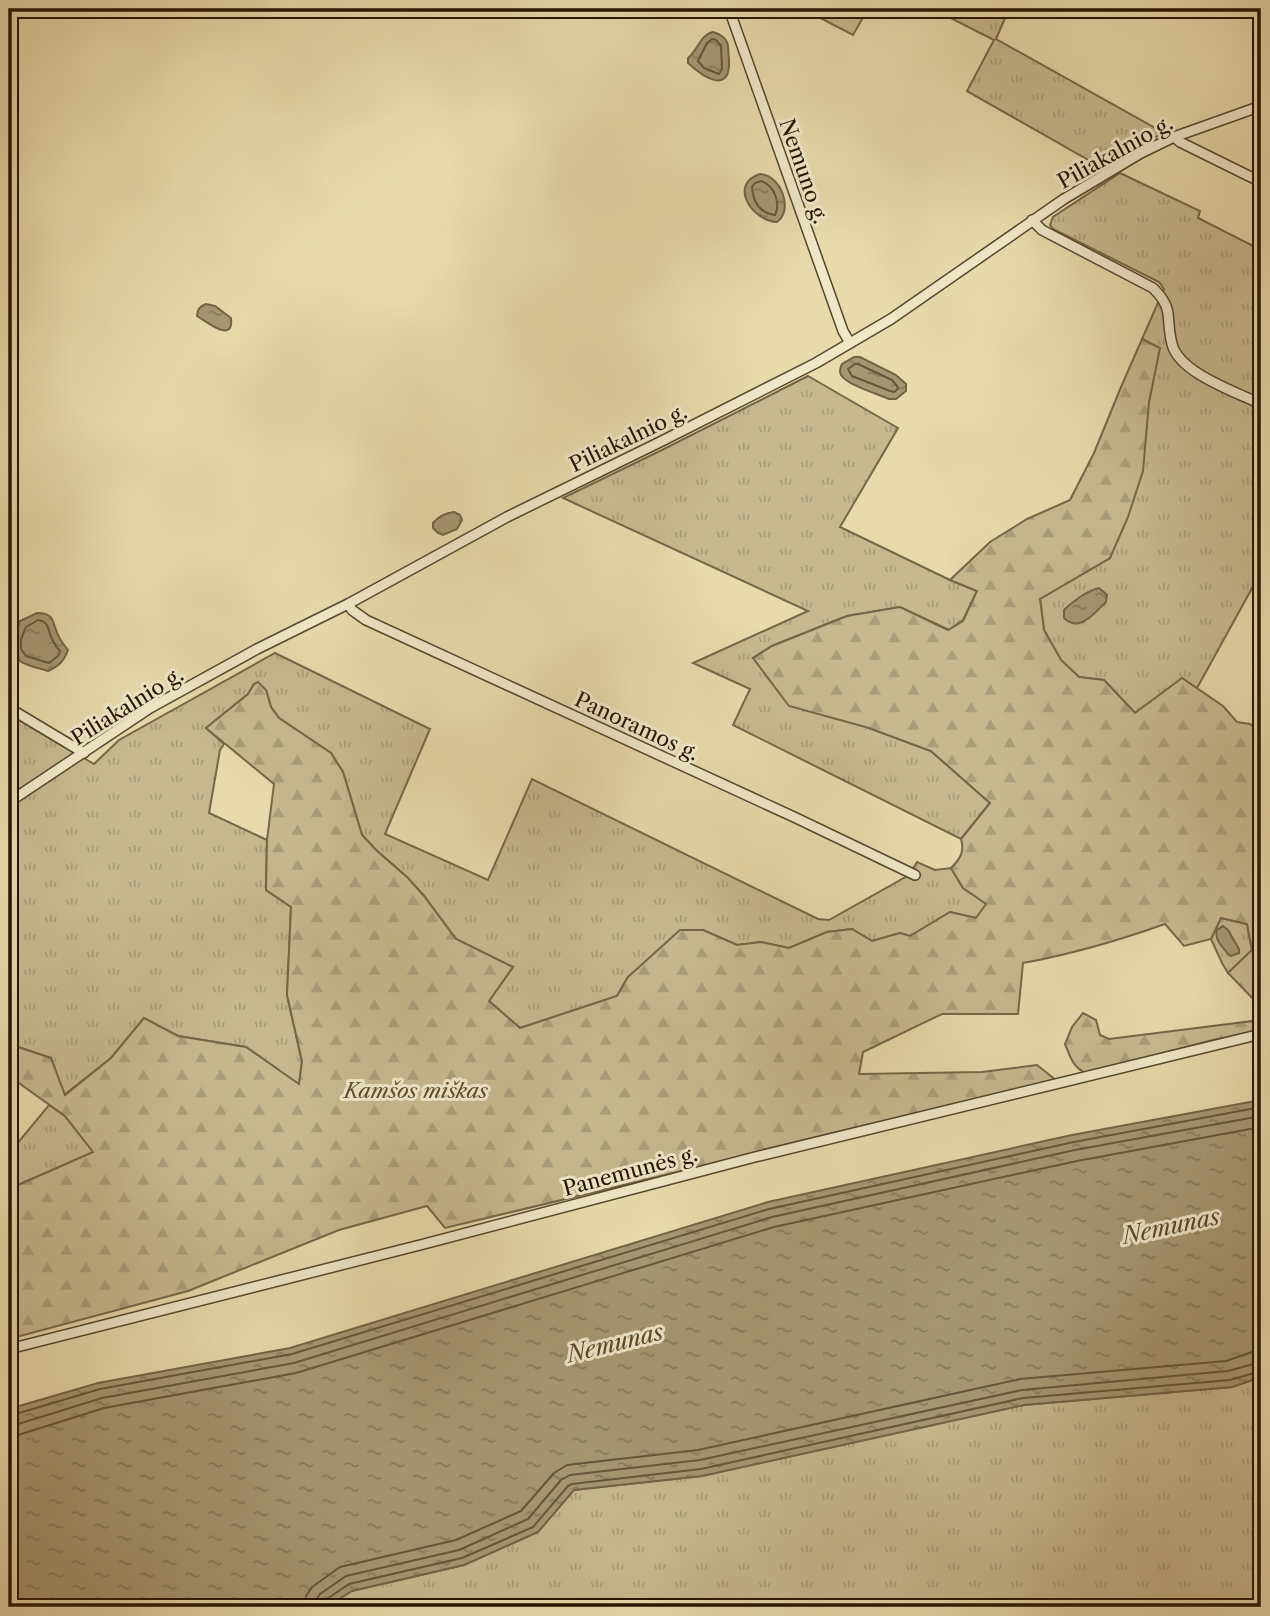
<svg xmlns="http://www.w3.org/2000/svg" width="1270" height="1616" font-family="'Libre Caslon Text',serif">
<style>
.grass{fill:url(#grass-tufts);stroke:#766647;stroke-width:2}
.forest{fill:url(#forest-firs);stroke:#766647;stroke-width:2}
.water{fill:url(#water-ripples);stroke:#736344;stroke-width:2}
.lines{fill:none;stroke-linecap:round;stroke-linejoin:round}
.shore{stroke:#665638;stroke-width:2}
.minor-casing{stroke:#56462b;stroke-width:12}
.minor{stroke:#f0e7c8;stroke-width:9}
.labels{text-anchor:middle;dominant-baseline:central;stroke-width:6;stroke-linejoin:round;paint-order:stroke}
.street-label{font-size:21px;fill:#261400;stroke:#f0e7c8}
.park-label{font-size:21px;font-style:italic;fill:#5e4d32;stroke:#f0e7c8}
.water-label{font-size:23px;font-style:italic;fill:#59482d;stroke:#f0e7c8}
</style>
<defs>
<pattern id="grass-tufts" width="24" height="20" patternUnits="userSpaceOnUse" patternTransform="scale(1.75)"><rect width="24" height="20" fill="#c7b88e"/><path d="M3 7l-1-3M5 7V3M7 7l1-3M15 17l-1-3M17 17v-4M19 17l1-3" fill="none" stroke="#ab9d79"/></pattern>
<pattern id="forest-firs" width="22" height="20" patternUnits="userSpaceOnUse" patternTransform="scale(1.75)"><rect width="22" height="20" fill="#c7b88e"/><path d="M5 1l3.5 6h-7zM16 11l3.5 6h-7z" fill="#ab9d79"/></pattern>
<pattern id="water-ripples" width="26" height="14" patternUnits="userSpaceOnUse" patternTransform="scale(1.75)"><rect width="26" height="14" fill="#a69771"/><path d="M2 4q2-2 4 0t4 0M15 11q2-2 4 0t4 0" fill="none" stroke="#877a5a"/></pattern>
</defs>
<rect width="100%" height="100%" fill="#e8daab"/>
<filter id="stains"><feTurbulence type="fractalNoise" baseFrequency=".00286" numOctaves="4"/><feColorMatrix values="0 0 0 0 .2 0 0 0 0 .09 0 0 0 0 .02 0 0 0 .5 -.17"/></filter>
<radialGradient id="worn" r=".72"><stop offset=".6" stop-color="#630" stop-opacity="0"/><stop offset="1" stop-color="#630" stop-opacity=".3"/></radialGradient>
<g class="grass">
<path d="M803 9H868L853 35Z"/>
<path d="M933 9H1009L996 39 1164 133 1099 166 967 91 994 40Z"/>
<path d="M1120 173 1200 211 1198 218 1259 249 1261 246V572L1197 688 1182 679 1135 713 1104 680 1079 677 1061 660 1044 630 1040 599 1110 558 1149 402 1159 348 1142 339 1164 289 1159 282 1053 229 1050 225 1053 217Z"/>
<path d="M808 376 898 428 840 527 950 580 977 591 963 620 949 630 900 607 847 616 772 646 753 658 869 728 931 751 990 803 961 839 733 725 750 689 693 663 808 611 563 498 662 450Z"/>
<path d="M275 653 430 729 385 834 488 880 532 779 818 919 829 920 909 875 917 862 935 870 951 868 963 888 987 904 976 918 950 912 910 936 900 933 872 941 852 929 827 932 789 948 761 942 737 945 703 930 628 977 617 996 520 1028 489 1001 513 967 456 939 424 896 408 878 376 850 362 835 343 772 331 753 279 718 271 707 266 690 254 684 248 694 206 728 224 744 220 750 209 813 267 840 266 890 291 907 287 995 302 1062 299 1085 246 1047 178 1036 144 1018 111 1058 64 1095 51 1058 9 1044V714L94 764 119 740Z"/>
<path d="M1221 918 1247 924 1252 950 1228 973 1222 963 1211 939Z"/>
<path d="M49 1105 65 1116 94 1152 9 1189V1148L12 1150Z"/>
<path d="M1261 1377V1607H327L351 1591 464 1565 538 1532 573 1490 702 1476 1024 1405 1232 1387Z"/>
</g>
<g class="forest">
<path d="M1142 339 1160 348 1149 402 1143 471 1128 517 1110 558 1040 599 1044 630 1061 660 1079 677 1104 680 1135 713 1182 678 1223 706 1237 722 1250 724 1261 733V1002L1258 1004 1228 973 1252 950 1247 924 1221 918 1211 939 1184 946 1165 924C1117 941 1073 954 1023 963L1018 1014H942L863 1052 859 1074 982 1072 1037 1065 1057 1081 445 1228 427 1206 339 1230 188 1291 9 1339V1189L93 1152 65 1116 9 1076V1044L51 1058 65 1095 111 1058 144 1018 178 1036 246 1047 299 1084 302 1061 287 995 291 907 266 890 267 840 274 784 206 728 248 694 254 684 258 682 266 690 271 707 279 718 331 753 343 772 362 835 376 850 408 878 424 896 456 939 513 967 489 1001 520 1028 617 996 628 977 680 930H703L737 945 761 942 789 948 827 932 852 929 872 941 900 933 910 936 950 912 976 918 986 904 963 888 951 868C960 859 965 852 961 839L990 803 931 751 869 728 789 706 753 658 772 646 847 616 900 607 948 630 963 621 977 591 950 580 990 542 1027 519 1070 500 1094 453 1121 387Z"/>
<path d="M1083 1013 1096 1020 1100 1035 1109 1039 1261 1020V1033L1217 1039 1086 1073C1073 1068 1070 1056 1065 1044L1072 1027Z"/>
</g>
<g class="water">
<path d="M713 32C719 34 724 36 727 42 729 47 728 54 729 59 731 96 703 77 688 63V58C698 50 700 35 713 32Z"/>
<path d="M760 174C781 175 794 210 777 222 752 221 728 184 760 174Z"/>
<path d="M206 304 215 306 231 318C234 344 207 322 197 316 197 310 200 306 206 304Z"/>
<path d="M854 357H860L896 375 906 384V391L896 399H889C878 394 847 385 841 375 839 371 840 368 842 364Z"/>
<path d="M454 512 460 515 462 520 457 529 443 535 438 533 433 528V523C439 516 445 513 454 512Z"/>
<path d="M1099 588 1107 595 1106 602C1093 614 1080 633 1064 618V610C1073 601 1087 591 1099 588Z"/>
<path d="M37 613C55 613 52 622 58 635 60 640 64 645 68 650 64 661 59 666 48 671 40 668 26 666 20 661 8 650 16 633 20 621Z"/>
<path d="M1223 926 1228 930 1239 949V953L1231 956 1229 955C1223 947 1214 940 1217 930Z"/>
<path d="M1261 1100V1377L1232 1387 1024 1405 702 1476 574 1490 538 1532 464 1565 352 1591 327 1607H9V1411L16 1407 98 1383 290 1348 768 1202 1072 1135Z"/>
</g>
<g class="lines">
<g class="shore">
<path d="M712 39 716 40 721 46 722 69 719 74 704 68 698 61 707 43Z"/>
<path d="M761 181C774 185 781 203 775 215 760 213 753 202 752 187L755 183Z"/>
<path d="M855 364H858L892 380 897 386 898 389 894 392 890 391 852 376 848 369Z"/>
<path d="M38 620C51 622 47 632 53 641 55 645 57 648 60 651L58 656 49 663 26 656 21 649V639L26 627Z"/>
<path d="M9 1416 100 1389 292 1354 769 1209 1074 1142 1261 1107"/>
<path d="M9 1425H15L102 1398 294 1363 772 1217 1075 1150 1261 1116"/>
<path d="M9 1436 18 1435 104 1408 296 1373 774 1227 1077 1161 1261 1127"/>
<path d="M305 1607 306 1596 312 1587 340 1567 456 1540 521 1511 554 1473 567 1465 698 1450 1020 1379 1226 1361 1252 1352H1261"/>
<path d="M315 1607 316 1600 320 1594 346 1576 459 1550 528 1519 561 1480 570 1475 700 1460 1022 1390 1228 1371 1261 1362"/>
<path d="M324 1607 327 1599 349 1584 462 1558 533 1527 568 1486 572 1484 701 1469 1023 1398 1230 1380 1261 1371"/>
</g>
<defs>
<g id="minor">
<path d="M716 9 730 13"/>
<path d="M729 9 843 331 850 343"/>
<path d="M1174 137 1180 142 1261 182"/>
<path d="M1032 220 1042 230 1153 288C1175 310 1165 317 1172 344 1179 373 1236 392 1261 404"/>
<path d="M348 604 352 610 366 620 794 817 915 875"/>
<path d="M9 708 84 753"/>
<path d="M9 802 150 708 257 649 348 604 507 517 660 442 816 363 891 319 1064 199 1141 153 1174 137 1261 106"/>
<path d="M9 1349 424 1244 755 1157 1261 1034"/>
</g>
</defs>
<use href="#minor" class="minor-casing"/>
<use href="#minor" class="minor"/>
</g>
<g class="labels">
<g class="street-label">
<text transform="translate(1115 152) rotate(-29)">Piliakalnio g.</text>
<text transform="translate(804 171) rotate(71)">Nemuno g.</text>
<text transform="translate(628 438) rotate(-26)">Piliakalnio g.</text>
<text transform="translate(127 706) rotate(-32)">Piliakalnio g.</text>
<text transform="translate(637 726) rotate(25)">Panoramos g.</text>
<text transform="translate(630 1171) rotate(-15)">Panemunės g.</text>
</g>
<g class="park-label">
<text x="416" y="1090">Kamšos miškas</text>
</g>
<g class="water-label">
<text transform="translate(1171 1226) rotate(-12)">Nemunas</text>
<text transform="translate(615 1343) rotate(-14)">Nemunas</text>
</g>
</g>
<rect width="1270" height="1616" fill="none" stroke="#e8daab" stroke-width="35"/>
<rect x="10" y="10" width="1249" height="1595" fill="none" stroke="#261400" stroke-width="3.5"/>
<rect x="18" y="18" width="1235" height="1581" fill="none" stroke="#261400" stroke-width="2"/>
<rect width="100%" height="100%" filter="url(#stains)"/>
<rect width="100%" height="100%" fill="url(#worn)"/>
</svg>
